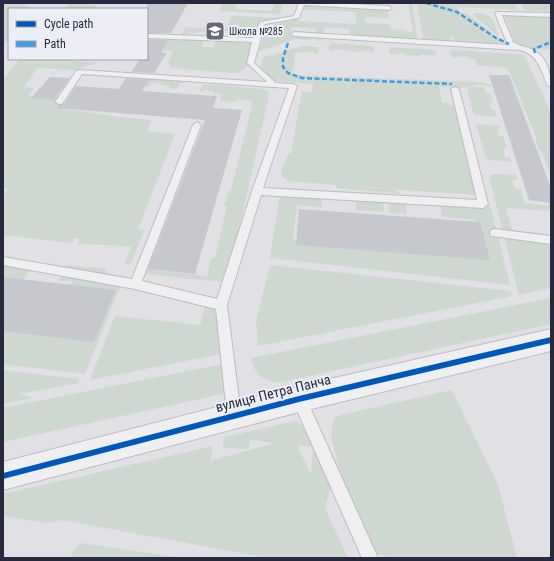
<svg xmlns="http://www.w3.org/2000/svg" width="554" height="561" font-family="'Roboto Condensed',sans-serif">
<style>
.green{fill:#ced8d0;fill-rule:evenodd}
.building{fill:#c7c8cd}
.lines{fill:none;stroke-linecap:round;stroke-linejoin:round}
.service-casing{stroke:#bdbdc2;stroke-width:2}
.minor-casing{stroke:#bdbdc2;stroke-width:2}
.service{fill:#efeff2;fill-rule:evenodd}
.minor{fill:#efeff2;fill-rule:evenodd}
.quiet{stroke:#3d9ce3;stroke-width:2.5;stroke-dasharray:5 2.5;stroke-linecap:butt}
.cycleway-casing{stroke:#edeef5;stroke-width:3}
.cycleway{fill:#0057b8;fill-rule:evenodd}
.labels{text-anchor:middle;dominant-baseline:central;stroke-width:4;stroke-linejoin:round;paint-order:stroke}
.far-poi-label{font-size:10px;fill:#272a3e;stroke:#edeef5;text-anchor:start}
.near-street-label{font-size:14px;fill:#272a3e;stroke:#edeef5}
</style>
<rect width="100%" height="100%" fill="#e0e0e5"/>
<g class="green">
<path d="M3 3H23L31 9H9V40L3 44V12L6 9H3Z"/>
<path d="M70 3H92L101 9H64Z"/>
<path d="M223 3H237L235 9 272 11 275 3H283L280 14 219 11Z"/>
<path d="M408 3H412L418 40 353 36 350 34 349 29 324 27 322 41 315 40 316 28 292 27 290 35 312 36 311 40 296 39 259 51 266 27 293 19 295 11H299V21L356 24V12L296 9 306 4 385 10 388 11 389 18 365 17V23L389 24 390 29 407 30V32H413Z"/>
<path d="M418 3H515L518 10 458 7 459 12 468 14 500 40 498 43 494 44 455 42 454 37H451V42L423 40 417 4Z"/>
<path d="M521 3 545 4 551 6V11L524 10Z"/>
<path d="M476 13C495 14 493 21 499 37L472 14Z"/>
<path d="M504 15 551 17V50L534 49 515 43Z"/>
<path d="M231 16 278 18 242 32 212 30 181 35 185 27 227 29Z"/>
<path d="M147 37 203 39 202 47H214L215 39 250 42 253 45C250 59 248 74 231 73L171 68 168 62 173 51 147 50Z"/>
<path d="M331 43 374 46V53L359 50V52L334 49V51L328 50Z"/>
<path d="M302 46 319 47 318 54H313V52L295 53 292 75 481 82 491 85V87L478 85 464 88 439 87 442 102 448 103 449 105 456 106 477 195 345 186 395 190 402 194 336 188V185L287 181V179L282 177 281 172 288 154 291 153 302 91 312 92 313 84 266 80C257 75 261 67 262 58Z"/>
<path d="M390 47 435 50 436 56 420 54 419 56 406 55 405 53 389 54Z"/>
<path d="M450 50 521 54 525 57 551 113V175L541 150H539L535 139H537L508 68 477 65 475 59 467 58 466 56 452 58Z"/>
<path d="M20 59H54L98 63 73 70 37 68 32 74H34L24 87 34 88 28 96 66 98 63 104 67 109 119 117 152 120 147 131 175 134 138 229 144 230 131 264H125L134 239 131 247C113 244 96 246 77 244L80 239 75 238 72 243 3 235V198L8 188H3V78H5L9 74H7Z"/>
<path d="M135 77 184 80 183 83H180L177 89 169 88 170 86 159 85 161 82 151 84 149 87 130 85Z"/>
<path d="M203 84 262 89 268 91 269 95 228 278 223 282 144 274V269L207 276 211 259 215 258 227 206H224L229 190H231L253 101 237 99V102L220 101 222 94 214 93V91L204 90 203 92H199Z"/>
<path d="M471 87H484L486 93 490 94 493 103H489L491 109 495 110 497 117 474 115 467 89Z"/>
<path d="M476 124 500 126 501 129H497L499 136H503L507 148H503L505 157H510L511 162 491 160 486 158Z"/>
<path d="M493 174 516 175 517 180H512L515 189H521L524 203 551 206V211L506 208 514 239 551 241V288L519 295 489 176Z"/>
<path d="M286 188 321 190 322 207 297 205 293 240 483 256 476 220 442 217 439 200 490 205 510 285 270 258 280 193 281 190Z"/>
<path d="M383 196 384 212 356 210V202L352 201V199Z"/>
<path d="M388 197 406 203 407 214 389 213Z"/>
<path d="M3 258 31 261 30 269 22 281 3 279Z"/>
<path d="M66 265 104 268 109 277 120 287 85 374 3 364V328L71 286 73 281H59Z"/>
<path d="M270 265 511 291 512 296 258 346H257L258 339 256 321Z"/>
<path d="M551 298V324L286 381C266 385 255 377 251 358Z"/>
<path d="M206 303H215L226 353 90 380 115 316 200 325Z"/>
<path d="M228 363 227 390 223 394 3 442V408Z"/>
<path d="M3 370 78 379V383L19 394 33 398 3 404Z"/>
<path d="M452 390 498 485 517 558H393L378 554 369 548 349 508 331 436 333 422 335 418 340 415Z"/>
<path d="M296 421 307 427 330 482V489L325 508 348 558H268L62 520 47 523 3 516V494L213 446 210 461 275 443 250 440 248 449 223 448 224 437ZM297 445 313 447 311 476V475Z"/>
<path d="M80 543 177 557V558H70L74 550Z"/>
</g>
<g class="building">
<path d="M147 3H188L171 33H147Z"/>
<path d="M147 40H168L161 52 167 53 154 73 131 72 140 59H147Z"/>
<path d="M489 75H509L551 188V203L529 200Z"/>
<path d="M50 77 70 78 54 100 31 98Z"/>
<path d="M126 78 149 80 142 91 217 96 213 108 242 110 195 274 148 269 205 120 57 108 59 105H63L76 86 119 89Z"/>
<path d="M299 209 480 222 490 260 296 245Z"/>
<path d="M3 277 116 290 94 342 3 331Z"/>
</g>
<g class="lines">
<defs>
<g id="service">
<path d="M299 3H333L389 6 392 8 389 10 304 5 299 18 265 24 254 63 276 83 293 84 297 86 263 188 477 200 451 89 455 87 459 89 488 204 483 208 261 195 227 305 241 415 239 420 234 422 229 420 227 415 216 309 135 289 3 265V257L132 279 193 125 197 122 201 125 142 281 217 299 252 191 289 88 82 74 62 104H59L55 102 77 70H80L267 82 247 63 252 42 147 38V34L253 38 260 22 294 16Z"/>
<path d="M496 12 551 13V17L502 15 513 42C519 46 525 46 531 49 546 55 551 72 551 87L547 85C541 69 538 55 520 50L294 36 291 34 294 32 509 45 507 43 495 13Z"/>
<path d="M495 229 551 236V244L491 236 490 233 491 230Z"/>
<path d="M299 392 304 394 378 558H362L292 399 294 394Z"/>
</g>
<path id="minor" d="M551 329V351L299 412 3 490V462L299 386Z"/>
</defs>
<use href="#service" class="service-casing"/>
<use href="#minor" class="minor-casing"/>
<use href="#service" class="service"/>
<use href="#minor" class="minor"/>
<g class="quiet">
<path d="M426 3 457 12 496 38 509 44"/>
<path d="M288 43 283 58V67L288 73 302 78 452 84"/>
<path d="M535 53 534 49 551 42"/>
</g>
<defs>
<path id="cycleway" d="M551 337V343L299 402 3 479V473L299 396Z"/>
</defs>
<use href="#cycleway" class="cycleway-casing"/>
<use href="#cycleway" class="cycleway"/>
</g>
<defs>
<symbol id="school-square" viewBox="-11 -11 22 22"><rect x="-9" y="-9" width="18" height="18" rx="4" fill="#686a78" stroke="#edeef5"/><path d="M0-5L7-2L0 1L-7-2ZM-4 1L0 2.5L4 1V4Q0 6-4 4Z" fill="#fff"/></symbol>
</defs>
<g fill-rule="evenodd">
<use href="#school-square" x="204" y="20" width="22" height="22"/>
</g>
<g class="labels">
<g class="far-poi-label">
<text x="229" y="31">Школа №285</text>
</g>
<g class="near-street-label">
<text transform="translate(273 393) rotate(-14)">вулиця Петра Панча</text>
</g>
</g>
<rect width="554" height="561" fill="none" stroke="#272a3e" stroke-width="8"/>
<rect x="8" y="8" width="140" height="52" fill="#edeef5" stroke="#9ea0ac"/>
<rect x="16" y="21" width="20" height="6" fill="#0057b8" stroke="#9ea0ac"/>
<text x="44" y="28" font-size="12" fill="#272a3e">Cycle path</text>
<rect x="16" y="41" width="20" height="6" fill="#3d9ce3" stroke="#9ea0ac"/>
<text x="44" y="48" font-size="12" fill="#272a3e">Path</text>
</svg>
